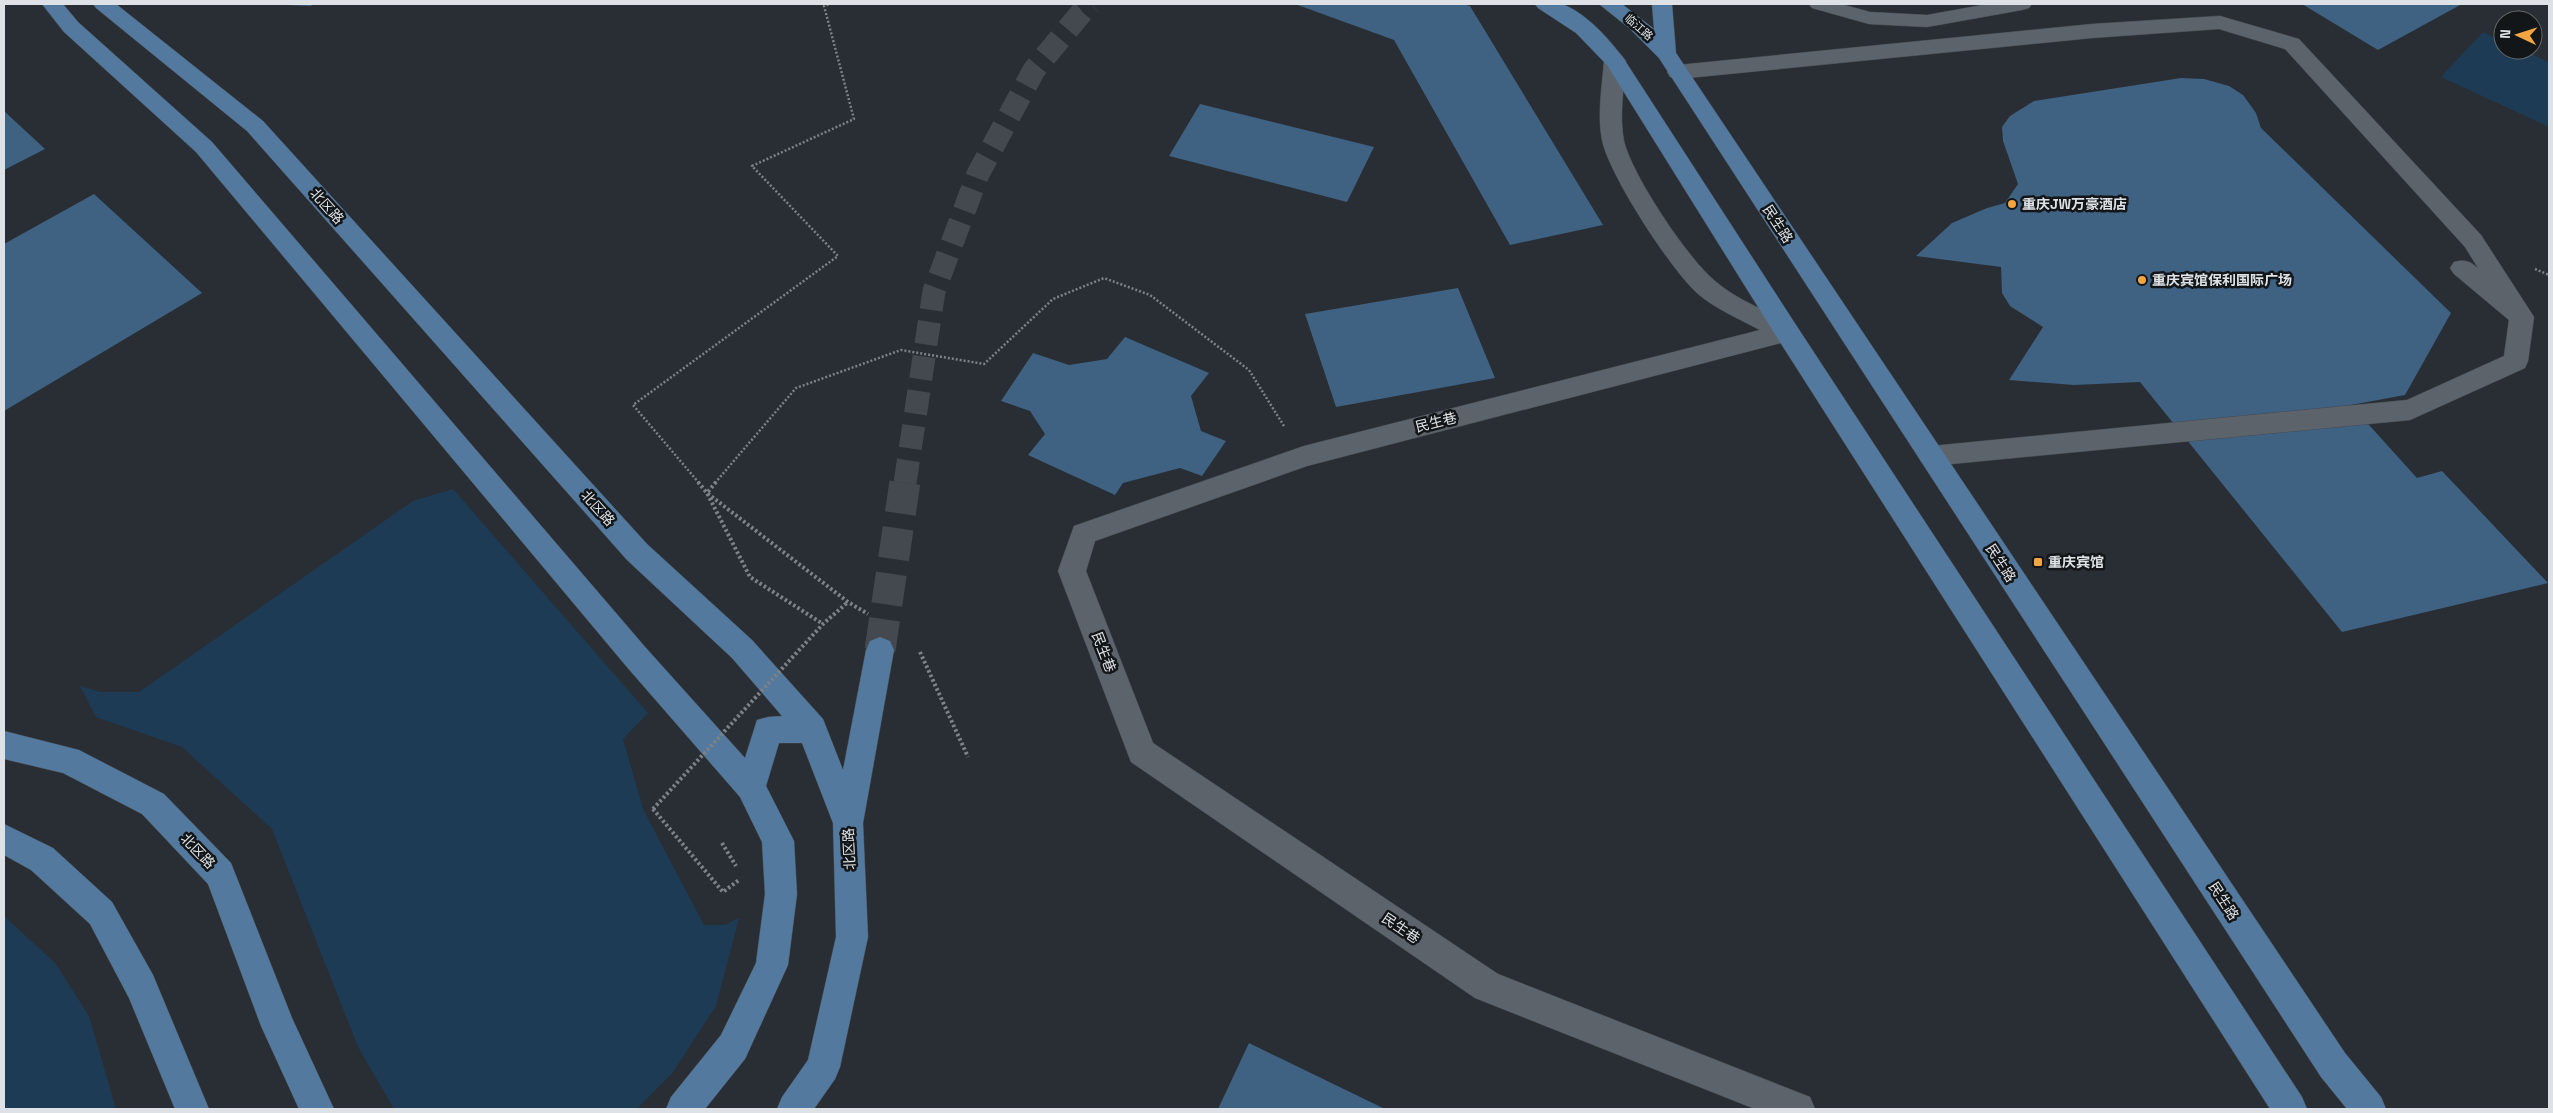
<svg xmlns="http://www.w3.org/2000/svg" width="2553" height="1113" font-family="'Space Grotesk','Noto Sans SC',sans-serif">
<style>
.green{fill:#1e3b56}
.building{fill:#3f6182}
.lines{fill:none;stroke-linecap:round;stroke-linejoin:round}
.major-tunnel-far1{stroke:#43494e;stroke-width:23;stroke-dasharray:23 12;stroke-linecap:butt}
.major-tunnel{stroke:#43494e;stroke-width:31;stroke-dasharray:31 15;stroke-linecap:butt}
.minor-casing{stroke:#464b50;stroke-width:1}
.major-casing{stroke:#464b50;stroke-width:1}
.path-far1{stroke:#7d8287;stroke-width:2.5;stroke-dasharray:2 2;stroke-linecap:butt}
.path{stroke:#7d8287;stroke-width:4;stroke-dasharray:2.5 2.5;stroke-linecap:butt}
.minor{fill:#5d636a;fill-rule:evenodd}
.major{fill:#53799e;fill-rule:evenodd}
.path-bridge{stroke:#7d8287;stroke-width:4;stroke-dasharray:2.5 2.5;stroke-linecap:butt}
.poi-dot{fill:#f2a541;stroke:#131618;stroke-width:2}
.labels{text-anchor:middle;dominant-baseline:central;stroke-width:5;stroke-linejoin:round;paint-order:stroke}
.far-street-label{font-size:11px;fill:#dee2e6;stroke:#131618}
.poi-label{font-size:14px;font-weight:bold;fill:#dee2e6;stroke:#131618;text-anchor:start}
.street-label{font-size:14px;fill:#dee2e6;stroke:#131618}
</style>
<rect width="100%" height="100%" fill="#282e33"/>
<g class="green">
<path d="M2483 32 2503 42V50H2522L2549 62V127L2441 77Z"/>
<path d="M453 489 648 713 623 739 643 809 704 925H725L739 918 716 1006 673 1072 637 1109H394L358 1047 272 829 182 747 96 717 80 686 100 692H139L413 501Z"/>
<path d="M4 916 55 963 89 1016 116 1109H4Z"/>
</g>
<g class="building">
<path d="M264 4H313L311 6Z"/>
<path d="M1295 4H1463L1470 6 1603 225 1510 245 1394 40Z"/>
<path d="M2302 4H2462L2378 50Z"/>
<path d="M2181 78 2204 79 2229 86 2243 95 2256 113 2261 128 2451 313 2405 395 2351 405 2417 478 2442 471 2548 583 2342 632 2140 382 2074 385 2009 380 2043 327 2010 306 2002 293 2001 267 1916 256 1952 223 1987 208 2005 203 2018 184 2003 141 2002 127 2010 116 2034 101Z"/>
<path d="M1200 104 1374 147 1347 202 1169 156Z"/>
<path d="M4 111 45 149 4 170Z"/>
<path d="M94 194 202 293 4 411V244Z"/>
<path d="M1458 288 1495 378 1336 407 1305 314Z"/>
<path d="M1125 337 1209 373 1191 396 1201 431 1226 441 1202 476 1180 468 1123 483 1115 495 1028 455 1045 434 1030 411 1001 401 1033 353 1069 365 1107 359Z"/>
<path d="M1249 1043 1385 1109H1218Z"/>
</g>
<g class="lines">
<path class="major-tunnel-far1" d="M905 483 934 291 978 174 1034 70 1082 12 1092 4"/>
<path class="major-tunnel" d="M880 650 905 482"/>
<defs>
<g id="minor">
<path d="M1809 4H1841L1870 12 1927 15 1988 4H2032L2029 8 2022 10 1927 27 1869 24 1812 8Z"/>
<path d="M2220 16 2299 39 2481 235 2534 317 2528 361 2525 368 2410 420 1931 466 1922 463 1918 456 1922 449 1931 446 2407 400 2504 356 2509 320 2454 274 2450 268 2454 262C2464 259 2470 261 2478 268L2465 247 2285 49 2219 29 2092 38 1678 79 1670 77 1667 72 1670 67 1678 65 2092 24Z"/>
<path d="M1615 54 1622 56 1626 61C1624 87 1619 115 1624 141 1632 175 1688 259 1715 281 1738 301 1769 312 1796 325L1799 332 1796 339 1307 466 1095 541 1086 571 1153 743 1498 974 1810 1097 1815 1109H1755L1475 998 1131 762 1058 571 1074 526 1304 446 1760 330C1739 319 1716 309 1698 294 1671 270 1609 175 1602 140 1597 114 1602 87 1604 61L1608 56Z"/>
</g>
<g id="major">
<path d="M42 4H63L78 22 212 142 646 648 745 758 757 720 768 717 782 716 732 658 627 560 247 131 96 8 93 4H116L263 121 647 544 752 640 823 719 843 770 866 650 870 641 880 637 890 641 894 650 863 823 868 937 840 1067 835 1079 814 1109H777L782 1097 808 1060 836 937 833 823 802 743H779L766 786 794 841 797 894 788 965 745 1059 705 1109H666L671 1097 721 1035 756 963 765 894 762 842 740 797 626 666 196 152 64 32Z"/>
<path d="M1535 4C1543 3 1555 2 1562 4 1586 13 1607 37 1622 56L1796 325 2302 1097 2307 1109H2270L1778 339 1607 65 1576 33 1538 8Z"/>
<path d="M1599 4H1622L1654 29 1652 4H1672L1676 53 2345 1053 2381 1097 2386 1109H2347L2321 1077 1659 58 1629 28Z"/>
<path d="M4 731 79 750 164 794 231 863 292 1018 334 1109H299L261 1026 208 884 142 814 63 773 4 759Z"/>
<path d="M4 824 53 848 112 902 153 975 209 1109H175L129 998 90 924 31 870 4 855Z"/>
</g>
</defs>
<use href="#minor" class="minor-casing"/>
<use href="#major" class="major-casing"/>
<g class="path-far1">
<path d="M2535 269 2549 275"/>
<path d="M699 483 633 405 838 256 752 166 854 119 824 6 830 4"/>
<path d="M715 483 796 388 901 350 984 364 1053 299 1104 278 1150 295 1249 370 1284 426"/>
</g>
<g class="path">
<path d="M698 482 707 493 848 602 868 614"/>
<path d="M716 482 707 493 750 577 823 624"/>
<path d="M920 652 968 757"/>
<path d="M653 809 723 892 739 880"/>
<path d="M722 843 736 866"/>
</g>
<use href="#minor" class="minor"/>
<use href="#major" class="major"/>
<path class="path-bridge" d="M653 809 823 624 848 602"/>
</g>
<g class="poi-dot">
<circle cx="2012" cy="204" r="5"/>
<circle cx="2142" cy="280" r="5"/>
<rect x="2033" y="557" width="10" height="10" rx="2.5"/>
</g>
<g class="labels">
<g class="far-street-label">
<text transform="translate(1639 27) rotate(41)">临江路</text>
</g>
<g class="poi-label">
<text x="2022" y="204">重庆JW万豪酒店</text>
<text x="2152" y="280">重庆宾馆保利国际广场</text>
<text x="2048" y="562">重庆宾馆</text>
</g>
<g class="street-label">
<text transform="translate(327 206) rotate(48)">北区路</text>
<text transform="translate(1778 224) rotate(57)">民生路</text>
<text transform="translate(1436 422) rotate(-14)">民生巷</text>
<text transform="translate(598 508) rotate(48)">北区路</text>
<text transform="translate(2001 563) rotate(57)">民生路</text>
<text transform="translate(1104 652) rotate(69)">民生巷</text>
<text transform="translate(849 849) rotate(-93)">北区路</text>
<text transform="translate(198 851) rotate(46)">北区路</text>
<text transform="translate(2224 901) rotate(57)">民生路</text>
<text transform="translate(1401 928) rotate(34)">民生巷</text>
</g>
</g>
<rect width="2553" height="1113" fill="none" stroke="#dee2e6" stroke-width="10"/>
<g transform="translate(2518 35) rotate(274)"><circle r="24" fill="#131618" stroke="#64686a"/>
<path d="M0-4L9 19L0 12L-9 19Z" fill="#f2a541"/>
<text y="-8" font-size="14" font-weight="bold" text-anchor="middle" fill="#dee2e6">N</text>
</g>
</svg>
